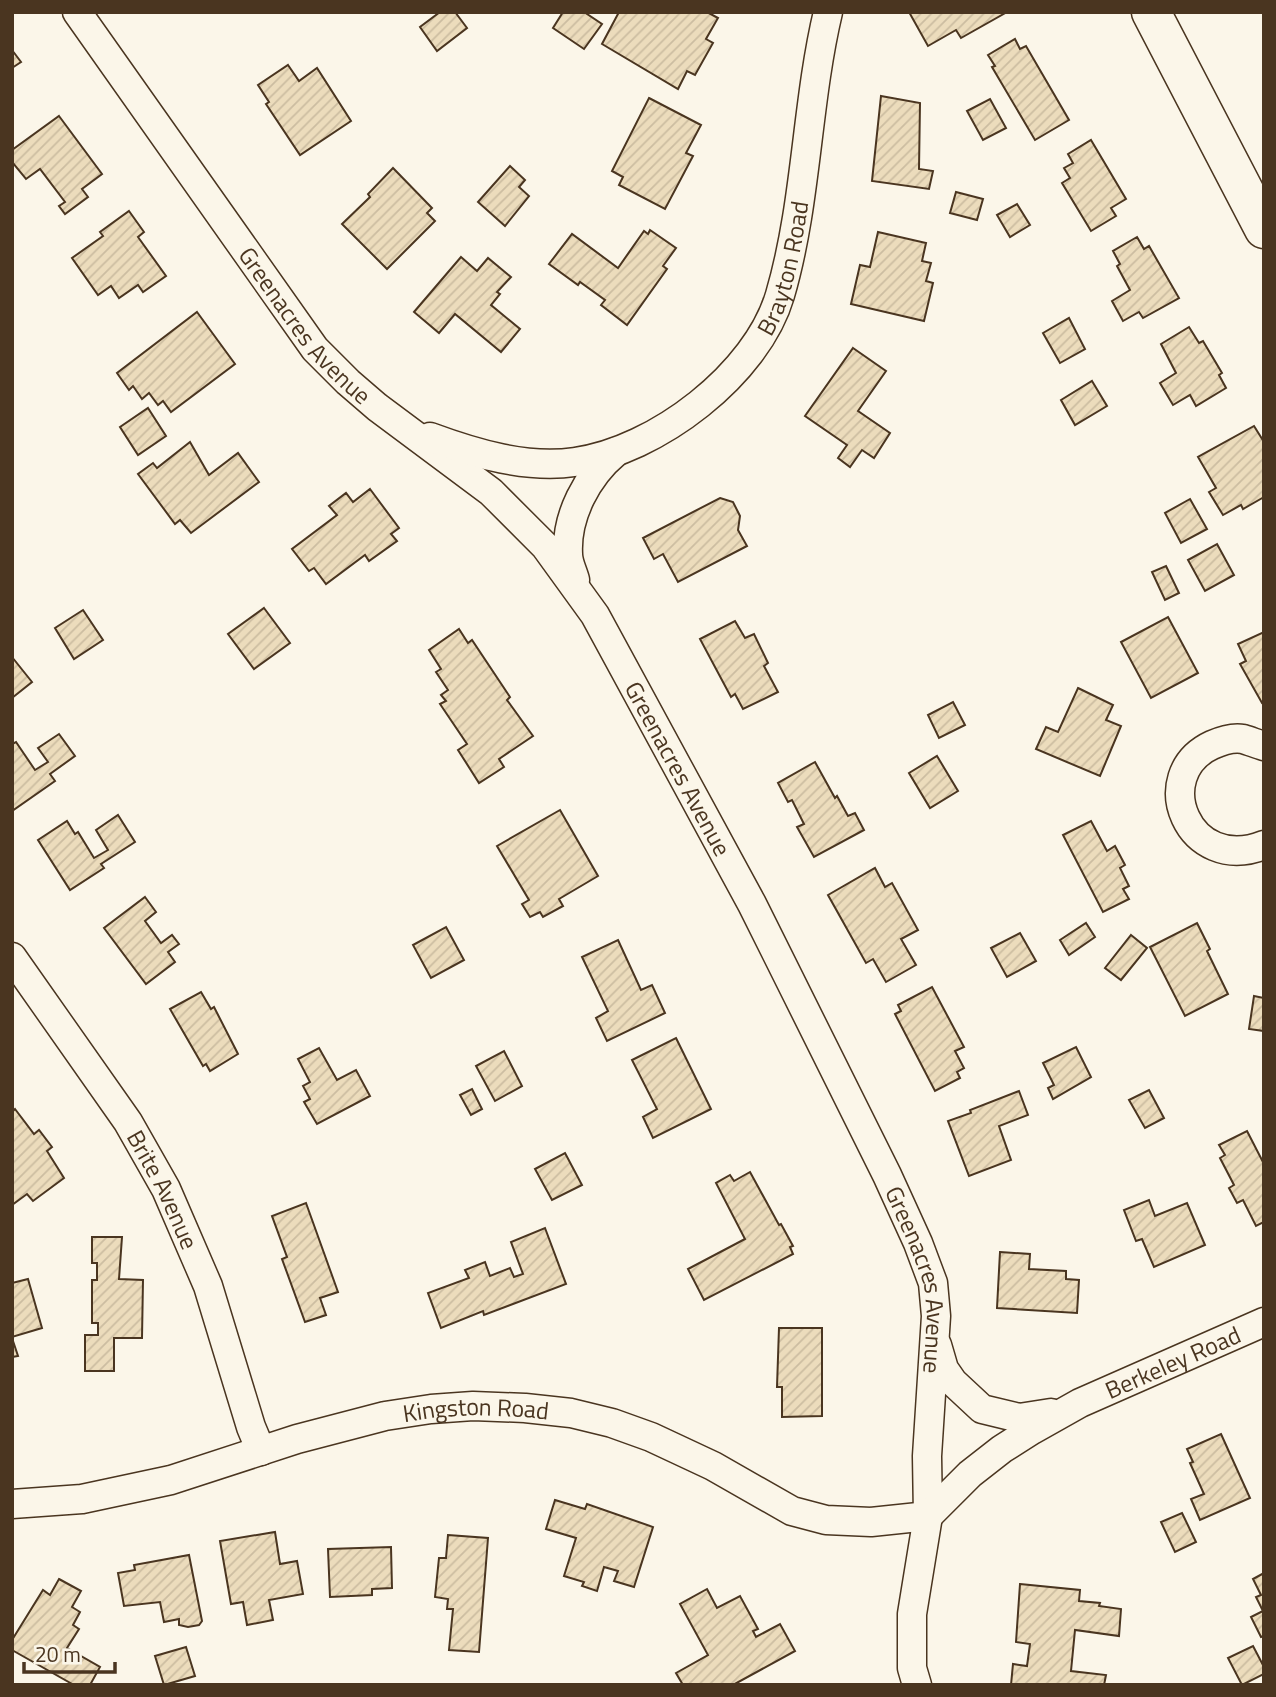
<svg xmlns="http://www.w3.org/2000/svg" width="1276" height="1697" font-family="'Titillium Web',sans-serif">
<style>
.building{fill:url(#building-hatch);stroke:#4a3520;stroke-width:2}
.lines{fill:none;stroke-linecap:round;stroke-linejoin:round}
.street-casing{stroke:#4a3520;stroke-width:31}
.secondary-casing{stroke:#4a3520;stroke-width:41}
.street{stroke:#fbf6e9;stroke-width:28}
.secondary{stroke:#fbf6e9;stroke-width:38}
.labels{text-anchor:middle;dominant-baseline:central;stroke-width:5;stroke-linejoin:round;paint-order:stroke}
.street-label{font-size:24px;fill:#4a3520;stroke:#fbf6e9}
</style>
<defs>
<pattern id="building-hatch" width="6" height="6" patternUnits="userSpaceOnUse" patternTransform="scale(1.75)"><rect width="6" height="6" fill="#ecdcbc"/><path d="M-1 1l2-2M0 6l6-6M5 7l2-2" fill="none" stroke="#ccbda1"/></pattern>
</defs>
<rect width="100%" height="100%" fill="#fbf6e9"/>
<g class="building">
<path d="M440 12H455L467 28 437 51 420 27Z"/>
<path d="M563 12H584L602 24 584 49 553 28Z"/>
<path d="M619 12H707L718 18 706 39 713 43 695 75 687 71 678 89 602 44Z"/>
<path d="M909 12H1007L961 38 956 30 928 46Z"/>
<path d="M1015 39 1020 49 1026 46 1069 120 1035 140 992 67 995 66 988 55Z"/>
<path d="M12 50 21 62 12 68Z"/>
<path d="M288 65 299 81 317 68 351 121 300 155 266 104 269 102 258 85Z"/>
<path d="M881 96 920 103 919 169 933 171 929 189 872 181Z"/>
<path d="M649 98 701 125 686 153 693 156 665 209 619 185 623 177 612 171Z"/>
<path d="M990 99 1006 128 983 140 967 111Z"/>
<path d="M59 116 102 174 82 189 88 197 65 214 59 206 65 202 40 169 26 179 12 162V150Z"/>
<path d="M1091 140 1126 199 1111 208 1116 216 1091 231 1062 183 1070 178 1064 168 1073 163 1068 154Z"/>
<path d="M510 166 525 180 519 187 529 196 505 226 478 202Z"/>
<path d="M393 168 432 208 427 213 435 221 387 269 342 224 370 197 368 194Z"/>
<path d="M956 192 983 199 977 220 950 213Z"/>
<path d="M1017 204 1030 225 1010 237 997 215Z"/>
<path d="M129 211 144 232 138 237 166 276 143 292 138 285 119 298 111 286 98 295 72 258 103 236 100 232Z"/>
<path d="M650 230 676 248 663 266 667 269 627 325 601 305 605 300 580 282 578 285 549 264 572 234 618 268 644 231 648 234Z"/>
<path d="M878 232 926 243 922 261 931 263 926 281 933 283 924 321 851 304 860 265 870 267Z"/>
<path d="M1137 237 1144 249 1149 246 1179 298 1143 318 1139 312 1123 321 1112 301 1130 290 1117 266 1120 264 1113 251Z"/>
<path d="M461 257 477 271 488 258 511 277 497 292 500 294 491 305 520 329 501 352 455 314 439 333 414 312Z"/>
<path d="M197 312 235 364 171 412 163 401 158 405 149 393 142 399 133 386 129 390 117 373Z"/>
<path d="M1069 318 1085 349 1060 363 1043 333Z"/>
<path d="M1189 327 1199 343 1203 341 1222 373 1219 375 1226 388 1196 406 1190 395 1173 405 1160 383 1176 373 1161 344Z"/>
<path d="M853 348 886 371 858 411 890 433 874 458 862 450 850 467 838 458 847 445 805 416Z"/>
<path d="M1092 381 1107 406 1075 425 1061 400Z"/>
<path d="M148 408 166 436 138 455 120 427Z"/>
<path d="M1254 426 1264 442V497L1243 509 1241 505 1223 515 1209 492 1216 488 1198 457Z"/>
<path d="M190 442 209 475 238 453 259 482 191 533 180 520 175 524 138 474 153 463 157 468Z"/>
<path d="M370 489 399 528 391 534 397 541 369 561 365 555 326 584 314 568 309 571 292 549 337 515 329 506 346 493 353 502Z"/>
<path d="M720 498 733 502 740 516 738 530 747 546 678 582 663 554 654 559 643 538Z"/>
<path d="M1190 499 1207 529 1181 543 1165 513Z"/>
<path d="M1217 544 1234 575 1205 591 1188 560Z"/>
<path d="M1166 566 1179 593 1165 600 1152 572Z"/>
<path d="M264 608 290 643 254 669 228 634Z"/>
<path d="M83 610 103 640 74 659 55 628Z"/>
<path d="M1168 617 1198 673 1151 698 1121 642Z"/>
<path d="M735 621 745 638 754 634 768 663 764 666 778 692 743 709 735 694 731 697 700 639Z"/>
<path d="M459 629 468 643 472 640 510 697 507 700 533 736 499 759 504 767 479 783 458 750 467 744 440 704 446 701 441 695 448 690 436 672 441 669 429 650Z"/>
<path d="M1264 632V702L1262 703 1240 664 1246 661 1238 644Z"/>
<path d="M12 657 32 682 12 698Z"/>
<path d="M1078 688 1113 705 1106 720 1121 726 1100 776 1036 749 1046 727 1058 732Z"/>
<path d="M953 702 965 725 939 738 928 715Z"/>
<path d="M59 734 75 756 50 774 55 781 12 811V744L16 742 35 770 48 762 38 748Z"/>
<path d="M937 756 958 791 930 808 909 773Z"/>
<path d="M815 762 835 798 837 796 848 816 855 813 864 830 814 857 797 827 804 824 792 800 788 802 778 783Z"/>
<path d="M560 810 598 876 559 899 563 906 543 917 540 912 530 917 522 904 529 900 497 846Z"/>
<path d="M118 815 135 842 101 864 104 868 70 890 38 840 67 821 75 834 78 832 94 858 108 850 96 830Z"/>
<path d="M1091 821 1107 851 1115 846 1125 865 1120 868 1129 886 1123 889 1129 899 1103 912 1063 835Z"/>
<path d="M875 868 885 887 892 883 918 930 901 939 916 965 886 982 873 959 866 963 828 895Z"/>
<path d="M145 897 156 912 145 921 161 943 172 935 179 944 168 952 175 962 146 984 104 928Z"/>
<path d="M1086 923 1095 937 1069 955 1060 940Z"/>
<path d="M1197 923 1210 949 1207 951 1228 994 1185 1016 1150 947Z"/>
<path d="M446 927 464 960 431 978 413 945Z"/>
<path d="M1020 933 1036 961 1007 977 991 948Z"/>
<path d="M1131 935 1147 948 1121 980 1105 968Z"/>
<path d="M618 940 641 990 652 985 665 1013 607 1041 596 1018 608 1011 582 957Z"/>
<path d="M932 987 964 1047 955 1051 964 1068 957 1072 960 1078 935 1091 895 1014 901 1011 898 1005Z"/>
<path d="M201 992 211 1009 214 1007 238 1054 210 1071 206 1064 203 1066 170 1009Z"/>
<path d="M1254 996 1264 998V1031L1249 1029Z"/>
<path d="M676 1038 711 1109 653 1138 643 1117 657 1109 632 1060Z"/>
<path d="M1076 1047 1091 1077 1053 1099 1048 1088 1054 1085 1043 1063Z"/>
<path d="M319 1048 337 1080 356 1070 370 1096 317 1124 304 1102 310 1099 303 1086 310 1082 298 1059Z"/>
<path d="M504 1051 522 1086 495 1101 476 1066Z"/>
<path d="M472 1089 482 1109 471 1115 460 1095Z"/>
<path d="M1149 1090 1164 1118 1145 1128 1129 1100Z"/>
<path d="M1019 1091 1028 1115 999 1126 1011 1160 969 1176 948 1121 971 1113 970 1110Z"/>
<path d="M15 1109 34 1134 39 1130 52 1147 47 1151 64 1178 33 1201 27 1194 12 1205V1112Z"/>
<path d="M1247 1131 1264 1164V1222L1256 1226 1243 1200 1237 1203 1229 1188 1234 1185 1220 1158 1225 1155 1219 1145Z"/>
<path d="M565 1153 582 1185 552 1200 535 1169Z"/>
<path d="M750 1172 779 1225 781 1224 793 1246 790 1247 793 1254 704 1300 688 1269 745 1239 716 1183 730 1175 734 1181Z"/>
<path d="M1149 1200 1155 1216 1187 1203 1205 1245 1154 1267 1142 1239 1136 1241 1124 1210Z"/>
<path d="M306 1203 338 1292 320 1298 326 1315 305 1322 282 1259 287 1257 272 1216Z"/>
<path d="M545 1228 566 1284 484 1315 483 1311 441 1328 428 1293 469 1278 465 1270 485 1262 490 1276 510 1268 514 1277 523 1274 511 1242Z"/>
<path d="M92 1237H122L119 1279 143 1280 142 1338H114V1371H85V1335H98V1323H92V1280H97V1263H92Z"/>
<path d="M1000 1252 1030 1254 1029 1269 1066 1271V1279L1079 1280 1077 1313 997 1308Z"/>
<path d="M28 1279 42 1328 12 1337V1283Z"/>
<path d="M779 1328H822V1416L782 1417V1387H777Z"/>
<path d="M12 1338 18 1356 12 1357Z"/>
<path d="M1221 1434 1250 1498 1200 1520 1191 1499 1204 1494 1190 1463 1193 1462 1187 1449Z"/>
<path d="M555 1500 585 1509 587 1504 653 1527 634 1587 614 1581 618 1571 604 1567 597 1591 582 1586 584 1582 564 1576 576 1538 546 1529Z"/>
<path d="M1182 1513 1196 1542 1175 1552 1161 1522Z"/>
<path d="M275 1532 280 1564 297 1561 303 1594 269 1600 273 1620 247 1625 243 1602 231 1604 220 1541Z"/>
<path d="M448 1535 488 1538 479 1652 449 1650 453 1609H447L448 1599 435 1597 439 1558H446Z"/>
<path d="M391 1547 392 1588 372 1589V1595L330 1597 328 1549Z"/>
<path d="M189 1555 202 1621 199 1625 188 1627 179 1625V1619L164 1622 160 1602 124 1606 118 1573 135 1570 134 1565Z"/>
<path d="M1264 1573V1636L1261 1637 1251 1617 1263 1611 1256 1597 1261 1595 1253 1579Z"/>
<path d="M59 1579 81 1591 72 1607 80 1612 73 1625 79 1629 67 1648 100 1667 90 1685H74L12 1650V1640L43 1590 50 1595Z"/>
<path d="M1020 1584 1080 1590 1079 1601 1100 1603 1099 1606 1121 1609 1119 1636 1075 1630 1071 1671 1106 1675 1104 1685H1011L1013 1664 1027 1666 1030 1644 1016 1642Z"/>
<path d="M707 1589 717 1608 740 1596 758 1629 753 1631 756 1637 780 1624 795 1651 733 1685H683L676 1673 708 1655 680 1604Z"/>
<path d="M1253 1646 1264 1667V1674L1242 1685 1228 1658Z"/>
<path d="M186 1647 195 1676 164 1685 155 1656Z"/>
</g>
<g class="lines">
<defs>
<g id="street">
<path id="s1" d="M77 12 315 349 348 382 377 407 491 492 545 546 595 615 752 904 887 1175 918 1243 933 1283 936 1316 927 1456 928 1516 912 1614V1668L917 1685"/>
<path id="s2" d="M430 437C476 454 527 469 575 462 656 451 757 374 780 295 807 203 806 105 828 12"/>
<path d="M575 580C573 572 568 563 568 554 566 516 587 476 616 452"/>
<path d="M1264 746C1257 744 1250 741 1243 739 1233 737 1221 741 1212 745 1148 775 1188 875 1264 845"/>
<path id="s3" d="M12 957 128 1122 166 1189 208 1286 251 1427 261 1451"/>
<path d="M937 1345 944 1369 953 1382 982 1409 1019 1418 1051 1413"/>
<path id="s4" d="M12 1504 82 1499 171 1480 297 1439 385 1416 431 1409 473 1406 525 1408 571 1413 612 1423 651 1437 713 1466 792 1511 826 1520 871 1522 928 1516 970 1474 1002 1449 1032 1430 1080 1403 1264 1322"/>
</g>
<path id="secondary" d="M1151 12 1264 229"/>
</defs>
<use href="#street" class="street-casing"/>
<use href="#secondary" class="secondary-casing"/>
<use href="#street" class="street"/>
<use href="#secondary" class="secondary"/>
</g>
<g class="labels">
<g class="street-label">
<text stroke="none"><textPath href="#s2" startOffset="452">Brayton Road</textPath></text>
<text stroke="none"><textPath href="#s1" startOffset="388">Greenacres Avenue</textPath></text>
<text stroke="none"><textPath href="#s1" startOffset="976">Greenacres Avenue</textPath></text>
<text stroke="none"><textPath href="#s3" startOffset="278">Brite Avenue</textPath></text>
<text stroke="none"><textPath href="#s1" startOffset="1544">Greenacres Avenue</textPath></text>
<text stroke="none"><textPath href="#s4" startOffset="1244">Berkeley Road</textPath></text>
<text stroke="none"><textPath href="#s4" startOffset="476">Kingston Road</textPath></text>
</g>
</g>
<rect width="1276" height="1697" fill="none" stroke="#4a3520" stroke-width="28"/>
<path d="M24 1662v10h91v-10" fill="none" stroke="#4a3520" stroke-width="3.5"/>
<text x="35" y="1662" font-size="21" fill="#4a3520" stroke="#fbf6e9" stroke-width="5" paint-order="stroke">20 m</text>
</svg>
